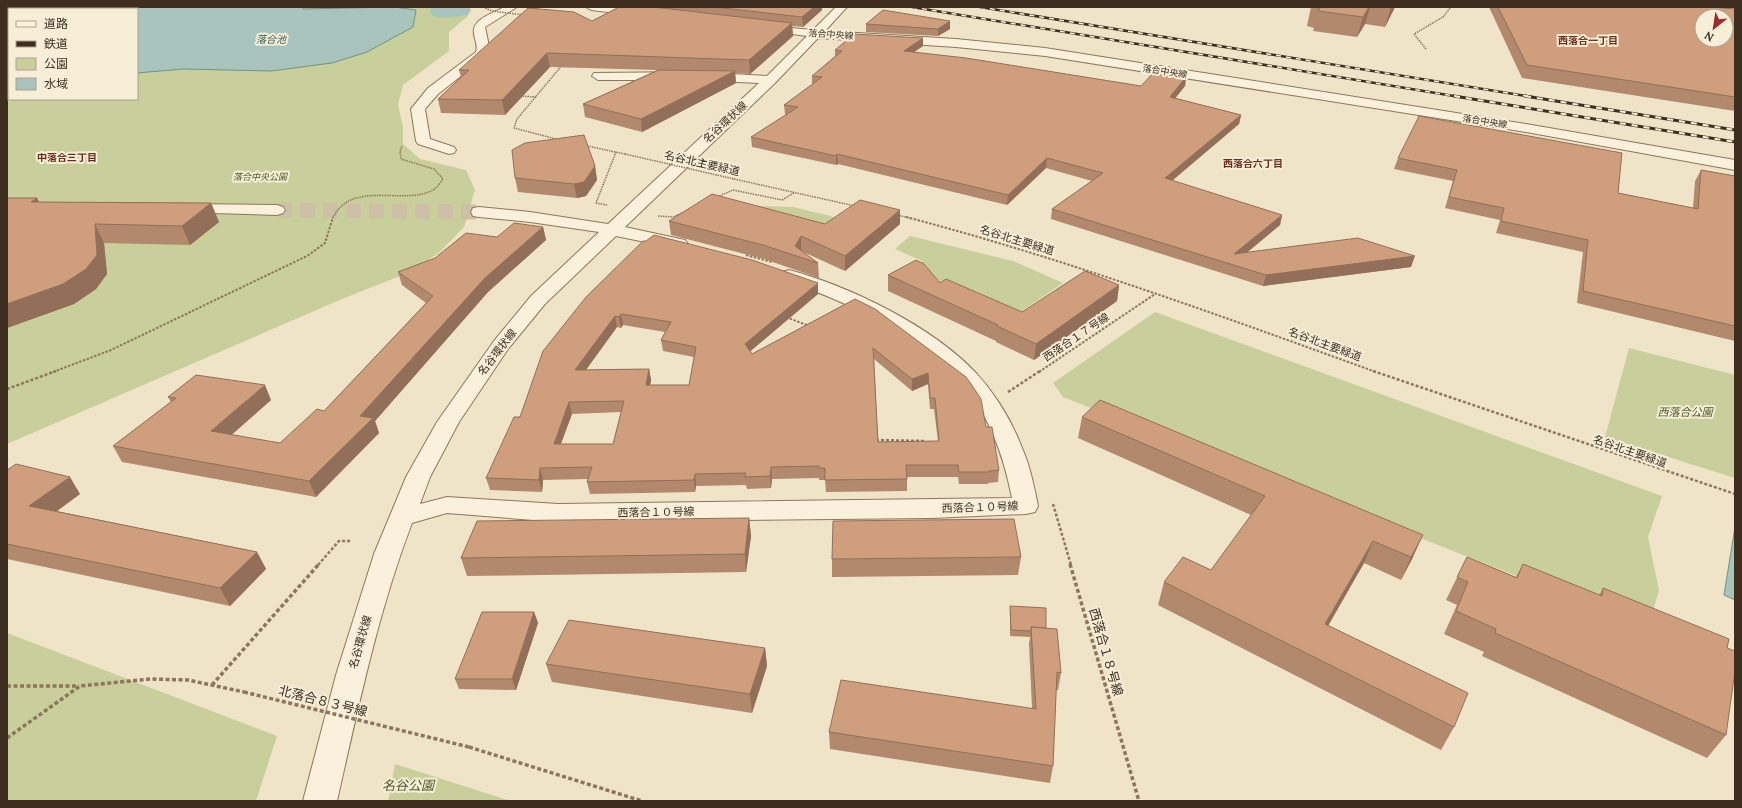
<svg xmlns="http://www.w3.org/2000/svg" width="1742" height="808" font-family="Lora,'Noto Sans JP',serif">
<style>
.green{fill:#c9cf9b;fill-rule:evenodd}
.water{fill:#a9c4bc;stroke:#6f938a}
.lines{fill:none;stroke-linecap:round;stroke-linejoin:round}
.river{fill:#a9c4bc;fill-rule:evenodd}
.minor-tunnel{stroke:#ccc0a6;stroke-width:15;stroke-dasharray:15 8;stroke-linecap:butt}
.minor-casing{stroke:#8d765c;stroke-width:2}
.path-far3{stroke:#8d765c;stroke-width:1.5;stroke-dasharray:1.5 1;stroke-linecap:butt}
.path-far2{stroke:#8d765c;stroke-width:2;stroke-dasharray:2.5 1.5;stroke-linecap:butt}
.path-far1{stroke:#8d765c;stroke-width:2.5;stroke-dasharray:3 2;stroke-linecap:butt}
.path{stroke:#8d765c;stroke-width:3.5;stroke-dasharray:4 2.5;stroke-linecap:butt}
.minor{fill:#faf1dc;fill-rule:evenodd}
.rail-far1-casing{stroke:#3d2e20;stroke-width:2.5}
.rail-casing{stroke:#3d2e20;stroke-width:3}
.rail-far1{stroke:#f7eed8;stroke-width:1.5;stroke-dasharray:5;stroke-linecap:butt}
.rail{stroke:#f7eed8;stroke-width:2;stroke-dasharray:6;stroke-linecap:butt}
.path-bridge-far1{stroke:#8d765c;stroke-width:1.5;stroke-dasharray:1.5 1;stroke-linecap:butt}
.path-bridge{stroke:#8d765c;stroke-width:3.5;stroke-dasharray:4 2.5;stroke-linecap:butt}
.wall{fill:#b2896c;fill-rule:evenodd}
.shaded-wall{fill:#916f58}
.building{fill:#cf9f7d;stroke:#916f58;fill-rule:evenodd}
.labels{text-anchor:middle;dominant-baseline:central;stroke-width:4;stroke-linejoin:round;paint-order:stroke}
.far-street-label{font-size:9px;fill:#3d2e20;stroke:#f7eed8}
.far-park-label{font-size:9px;font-style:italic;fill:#4d5a26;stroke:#f7eed8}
.far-water-label{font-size:10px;font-style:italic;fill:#2f5d5a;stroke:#f7eed8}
.far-neighbourhood-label{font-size:10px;font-weight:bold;fill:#6b2e1e;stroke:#f7eed8}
.street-label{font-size:11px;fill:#3d2e20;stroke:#f7eed8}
.park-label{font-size:11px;font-style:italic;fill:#4d5a26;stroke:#f7eed8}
.near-street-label{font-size:13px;fill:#3d2e20;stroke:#f7eed8}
.near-park-label{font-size:13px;font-style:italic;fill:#4d5a26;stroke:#f7eed8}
</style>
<rect width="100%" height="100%" fill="#f0e4c8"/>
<g class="green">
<path d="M7 7H468V16L449 32V51L403 85 398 105 403 127V144L420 159 466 170 475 190 464 227 440 252 410 272 342 299 7 444ZM9 9H137V99H9Z"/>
<path d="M759 206 793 207 843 219 821 233 748 215Z"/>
<path d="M910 236 1013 261 1063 283 1013 317 911 270 922 261 895 249Z"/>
<path d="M1155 312 1662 496 1648 537 1659 590 1648 628 1063 397 1053 383Z"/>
<path d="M1629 348 1735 375V478L1605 437Z"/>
<path d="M7 633 277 736 256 801H7Z"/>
<path d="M395 764 511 801H388Z"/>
</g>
<g class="water">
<path d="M131 7H302L303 9 394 7 416 10 413 27 367 52 332 63 271 71 183 69 137 73V9H127Z"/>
<path d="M1735 527V600L1724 595Z"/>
</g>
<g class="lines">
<path class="river" d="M432 7H469L471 10 468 15 442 18 433 16 430 11Z"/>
<path class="minor-tunnel" d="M277 210 479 212"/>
<defs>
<g id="minor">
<path d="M504 7H517L485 27 489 46 485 57 438 94 425 109 430 139 454 147 456 150 454 153 449 154 418 144 416 141 411 109 428 88 476 52C478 45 475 41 474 34 471 19 494 13 504 7Z"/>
<path d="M586 7C598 7 641 4 648 13L643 16 591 10Z"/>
<path d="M836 7H847L825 31 956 39 1045 48 1526 124 1735 160V170L1526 132 1045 56 956 47 818 38 775 83 625 227 685 240 688 244 685 248 679 249 616 236 545 304 508 349 459 422 430 477 420 504 447 497 558 504 1012 498C1004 457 990 417 963 384 955 375 945 367 936 360 891 322 838 298 783 280L780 276 783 272 789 270C850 286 933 327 976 373 995 394 1012 421 1022 448 1030 466 1034 486 1038 506L1035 512 1026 514 931 518 558 522 447 513 412 523C378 612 358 708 337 801H303L336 675 374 554 406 477 437 422 494 341 531 296 599 232 530 222 479 217 473 216 471 212 473 208 479 207 530 212 608 224 759 83 693 80H598L592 76 594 73 693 72 767 76 807 36 763 30 757 27 759 25 813 30Z"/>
<path d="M184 204 277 205 283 207 285 210 283 213 277 215 178 212 176 209 178 206Z"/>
</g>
</defs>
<use href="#minor" class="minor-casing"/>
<g class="path-far3">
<path d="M538 9 535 8 541 7"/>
<path d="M1426 49 1414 34 1443 17 1451 7"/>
<path d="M520 96 536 97"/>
<path d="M556 139 514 128 517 119 563 64"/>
<path d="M587 146 625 154"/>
<path d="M734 179 855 206"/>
<path d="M717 197 733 190 782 200 794 193"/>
<path d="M607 205 596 203 616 152"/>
<path d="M897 215 910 218"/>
<path d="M658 216 673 217 684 212"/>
<path d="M333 218C351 179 404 206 433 190 437 188 440 183 443 179L434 169 401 159 400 152 402 146"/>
</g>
<g class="path-far2">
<path d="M906 217C1066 259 1221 316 1376 372"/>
<path d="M746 255 772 262"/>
<path d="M786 317 809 326"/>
<path d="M53 372 111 350 307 256 325 243 333 217"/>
<path d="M1039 372 1155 294"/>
</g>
<g class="path-far1">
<path d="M1373 371 1735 494"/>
<path d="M7 389 56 371"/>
<path d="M1008 392 1040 371"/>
<path d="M876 440 926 441"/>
<path d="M1053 504 1071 565"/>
<path d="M318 565 339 541H351"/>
</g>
<g class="path">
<path d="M1070 564 1139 801"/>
<path d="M212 685 319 564"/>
<path d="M7 686H79"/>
<path d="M7 738 80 686 150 679 188 680 244 692"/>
<path d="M469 747 642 801"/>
</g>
<use href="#minor" class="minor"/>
<defs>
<g id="rail-far1">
<path d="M912 7 1460 97"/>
<path d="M980 7 1532 97"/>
</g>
<g id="rail">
<path d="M1454 96 1735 142"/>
<path d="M1525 96 1735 130"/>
</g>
</defs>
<use href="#rail-far1" class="rail-far1-casing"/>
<use href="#rail" class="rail-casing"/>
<use href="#rail-far1" class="rail-far1"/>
<use href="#rail" class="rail"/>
<g class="path-bridge-far1">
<path d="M483 7 492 11 524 15"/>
<path d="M625 154 734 179"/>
</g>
<path class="path-bridge" d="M244 692 469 747"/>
</g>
<g class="wall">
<path d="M619 7H822V10L803 27 792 26 793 36 750 74 735 73 736 83 642 132 585 117 583 104 657 70 550 67 505 115 441 113 438 99 461 77 459 70 592 21Z"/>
<path d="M1311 7H1395L1385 27 1365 24 1357 37 1313 31 1314 28 1307 26Z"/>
<path d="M1489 7H1712L1735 9V111L1522 78Z"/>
<path d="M950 21V29L938 36 866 32V24Z"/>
<path d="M923 46 914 52 1141 86 1186 77 1185 86 1175 98 1241 115 1239 124 1172 181 1282 215 1280 225 1247 252 1411 267 1263 286 1051 219 1052 209 1092 181 1046 168 1007 205 838 164 836 165 752 147 751 137 787 114H785L784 105 812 85V76L835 56V50Z"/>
<path d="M1398 158 1618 193 1693 208 1695 181 1701 170 1735 176V341L1577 303 1583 252 1496 233 1500 220 1445 208 1453 181 1394 169Z"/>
<path d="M595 166 597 180 586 196 577 198 518 192 515 178Z"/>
<path d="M7 198 39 202 211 203 219 222 190 245 104 243 107 274 96 289 74 304 7 328Z"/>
<path d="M900 210V224L845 271 801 251 818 263 819 278 764 259 671 235 669 221 825 224Z"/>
<path d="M543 227 546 240 488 292 375 421 379 433 316 497 122 462 113 446 171 402 168 397 271 400 231 435 280 443 324 411 426 303 402 285 398 272 497 237Z"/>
<path d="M888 275 940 283 1022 312 1119 285 1117 301 1034 360 996 342V341L888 291Z"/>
<path d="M818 294 750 351 752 354 855 299 986 427 999 470 998 482 988 483V484H959L958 477H907V491L826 492 825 480H819V478L772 479 771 488 747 489 746 485 696 486 695 492 590 494 587 482 588 479 543 480 542 492 490 490 486 478 520 417 586 297ZM623 325 665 332 661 340 663 351 694 357 689 385H650L651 380 649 369 586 370 617 327 621 328ZM874 359 912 391 928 384 930 409H934L938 441 878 442ZM621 412 613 444H561L572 414Z"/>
<path d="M1082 417 1413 557 1401 580 1364 563 1328 625 1454 727 1441 750 1158 605 1164 582 1211 570 1251 515 1078 438Z"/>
<path d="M7 470 80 494 56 511 257 552 266 569 230 606 7 559Z"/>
<path d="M749 518 751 536 746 572 467 576 461 558Z"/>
<path d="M1021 557 1018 575 832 577V559Z"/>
<path d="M1467 557 1516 577 1523 564 1599 595 1603 588 1727 648 1726 735 1707 758 1482 656 1484 652 1444 634 1457 605 1446 600Z"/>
<path d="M1010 606 1046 628 1061 673 1058 690H1056L1053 766 1050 783 830 749 829 732 1032 708 1029 644 1030 637 1010 636Z"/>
<path d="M534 612 538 623 516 690 459 689 455 679Z"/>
<path d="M765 648 767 666 752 713 552 682 546 664Z"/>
</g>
<g class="shaded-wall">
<path d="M814 7H822V10L803 27 802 17Z"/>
<path d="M1369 7H1370L1365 24 1357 37 1363 17Z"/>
<path d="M1391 7H1395L1385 27Z"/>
<path d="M950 21V29L938 36V29Z"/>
<path d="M792 23 793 36 750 74 749 60Z"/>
<path d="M923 38V46L904 59V51Z"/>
<path d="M547 53 550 67 505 115 502 100Z"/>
<path d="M735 71 736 83 642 132 641 119Z"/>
<path d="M1186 77 1185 86 1169 106 1170 97Z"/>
<path d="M1241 115 1239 124 1163 188 1165 178Z"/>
<path d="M837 154 838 164 836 165V156Z"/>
<path d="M1047 158 1046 168 1007 205 1008 195Z"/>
<path d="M595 166 597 180 586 196 577 198 574 184Z"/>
<path d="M37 198 47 216 31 202Z"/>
<path d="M211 203 219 222 190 245 182 226Z"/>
<path d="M900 210V224L845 271V256Z"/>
<path d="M1282 215 1280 225 1232 265 1234 254Z"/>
<path d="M95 224 104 243 107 274 96 289 74 304 7 328V304Z"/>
<path d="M543 227 546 240 488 292 375 421 379 433 316 497 309 481 360 416 485 278Z"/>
<path d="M801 236V251L795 246Z"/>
<path d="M1415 256 1411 267 1263 286 1266 275Z"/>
<path d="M818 283V294L746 355 745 344Z"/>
<path d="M1119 285 1117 301 1034 360 1036 344Z"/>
<path d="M621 314 623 325 621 328 619 317Z"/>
<path d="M615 316 617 327 577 382 575 370Z"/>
<path d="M649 369 651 380 648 397 646 385Z"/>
<path d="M928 373V384L912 391V379Z"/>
<path d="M265 385 271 400 218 447 211 431Z"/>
<path d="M569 402 572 414 556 456 554 444Z"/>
<path d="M771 467 772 479 771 488 770 476Z"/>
<path d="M540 468 543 480 542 492 539 480Z"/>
<path d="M695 474 696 486 695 492 694 480Z"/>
<path d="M70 477 80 494 41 523 29 506Z"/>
<path d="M749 518 751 536 746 572 745 554Z"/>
<path d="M1423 535 1413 557 1401 580 1411 557Z"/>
<path d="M1373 541 1364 563 1316 647 1325 624Z"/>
<path d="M257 552 266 569 230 606 220 588Z"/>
<path d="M534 612 538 623 516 690 512 679Z"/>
<path d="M765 648 767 666 752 713 750 694Z"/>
</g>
<g class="building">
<path d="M619 7H653L792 23 749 60 547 53 502 100 438 99 469 70H459L528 8 574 12 592 21Z"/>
<path d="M714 7H814L802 17Z"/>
<path d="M1312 7H1369L1363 17 1318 11 1320 8Z"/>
<path d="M1498 7H1712L1735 9V97L1527 65ZM1702 16H1726V40H1702Z"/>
<path d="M883 10 950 21 938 29 866 24Z"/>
<path d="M854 34 923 38 904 51 966 58 1141 86 1154 72 1186 77 1170 97 1241 115 1165 178 1282 215 1234 254 1358 238 1415 256 1266 275 1052 209 1103 173 1047 158 1008 195 837 154 836 156 751 137 798 107 784 105 822 77 812 76 842 51 835 50Z"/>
<path d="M659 70 735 71 641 119 583 104Z"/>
<path d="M1419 116 1622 153 1618 193 1698 209 1701 170 1735 176V326L1583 291 1588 240 1501 221 1504 208 1449 197 1457 170 1398 158Z"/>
<path d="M584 135 595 166 584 182 574 184 515 178 512 150 525 143Z"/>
<path d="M712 194 825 224 860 200 900 210 845 256 801 236 795 246 818 263 763 245 669 221Z"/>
<path d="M7 198H37L31 202 211 203 182 226 95 224 97 255 86 269 63 284 7 304Z"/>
<path d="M514 223 543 227 485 278 360 416 373 418 309 481 113 446 176 398 168 397 196 375 265 385 211 431 280 443 317 409 324 411 433 296 398 272 435 258 466 233 497 237Z"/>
<path d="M654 235 752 260 818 283 745 344 752 354 855 299 875 309 966 377 971 384 981 399 986 427H992L999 470 989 471V472H959L958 465H906L907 479 825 480V468H819V466L771 467 770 476 745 477 746 473 695 474 694 480 587 482 592 467 540 468 539 480 486 478 514 417H520L543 351 586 297 643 241H646ZM621 314 671 322 661 340 696 347 689 385H646L649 369 575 370 615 316 619 317ZM873 348 912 379 928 373 930 398H935L939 441 878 442ZM624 401 613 444H554L569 402Z"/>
<path d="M916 260 924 264 940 283 946 279 1022 312 1085 271 1119 285 1036 344 997 326 998 325 888 275Z"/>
<path d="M1100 400 1423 535 1411 557 1373 541 1325 624 1468 693 1454 727 1164 582 1183 557 1211 570 1265 496 1082 417Z"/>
<path d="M16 464 70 477 29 506 257 552 220 588 7 544V470Z"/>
<path d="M749 518 745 554 461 558 477 521Z"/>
<path d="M1014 519 1021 557 832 559 833 521Z"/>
<path d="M1467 557 1517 578 1523 564 1602 596 1603 588 1729 639 1727 648 1735 651V671L1726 735 1495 633 1496 629 1456 611 1468 582 1457 577Z"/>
<path d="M1010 606 1046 608V628L1031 627V631L1011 630Z"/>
<path d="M482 612H534L512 679H455Z"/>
<path d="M569 620 765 648 750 694 546 664Z"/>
<path d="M1031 627 1057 629 1061 673 1057 672 1053 766 829 732 841 680 1036 709Z"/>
</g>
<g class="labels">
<g class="far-street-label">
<text transform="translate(831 34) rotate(4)">落合中央線</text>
<text transform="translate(1165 71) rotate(9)">落合中央線</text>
<text transform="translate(1485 121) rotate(9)">落合中央線</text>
</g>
<g class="far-park-label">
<text x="260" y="176">落合中央公園</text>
</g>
<g class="far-water-label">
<text x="271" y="39">落合池</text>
</g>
<g class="far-neighbourhood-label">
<text x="1588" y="40">西落合一丁目</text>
<text x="67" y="157">中落合三丁目</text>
<text x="1253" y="163">西落合六丁目</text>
</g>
<g class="street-label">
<text transform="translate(725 122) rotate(-43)">名谷環状線</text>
<text transform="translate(702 163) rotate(13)">名谷北主要緑道</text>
<text transform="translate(1017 240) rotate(17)">名谷北主要緑道</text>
<text transform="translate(1076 337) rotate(-34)">西落合１７号線</text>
<text transform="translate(1325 344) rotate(20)">名谷北主要緑道</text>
<text transform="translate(497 352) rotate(-52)">名谷環状線</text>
<text transform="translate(1630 451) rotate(19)">名谷北主要緑道</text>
<text transform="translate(980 507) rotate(-2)">西落合１０号線</text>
<text transform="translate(656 512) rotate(-1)">西落合１０号線</text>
<text transform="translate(360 642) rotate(-74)">名谷環状線</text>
</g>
<g class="park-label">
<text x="1685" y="412">西落合公園</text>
</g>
<g class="near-street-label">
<text transform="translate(1106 652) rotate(74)">西落合１８号線</text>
<text transform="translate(323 701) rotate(14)">北落合８３号線</text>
</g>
<g class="near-park-label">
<text x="408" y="785">名谷公園</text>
</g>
</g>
<rect width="1742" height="808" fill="none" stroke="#3d2e20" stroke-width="16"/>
<rect x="8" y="8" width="130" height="92" fill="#f7eed8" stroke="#ada18e"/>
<rect x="16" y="21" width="20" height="6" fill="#faf1dc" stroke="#ada18e"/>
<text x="44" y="28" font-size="12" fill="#3d2e20">道路</text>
<rect x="16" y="41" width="20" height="6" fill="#3d2e20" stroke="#ada18e"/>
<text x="44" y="48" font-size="12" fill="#3d2e20">鉄道</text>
<rect x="16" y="58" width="20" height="12" fill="#c9cf9b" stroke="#ada18e"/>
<text x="44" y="68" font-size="12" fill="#3d2e20">公園</text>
<rect x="16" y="78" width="20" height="12" fill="#a9c4bc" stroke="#ada18e"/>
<text x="44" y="88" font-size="12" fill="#3d2e20">水域</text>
<g transform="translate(1714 28) rotate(210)"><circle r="19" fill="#f7eed8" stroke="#ada18e"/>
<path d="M0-3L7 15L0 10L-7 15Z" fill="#9e2a2b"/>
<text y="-6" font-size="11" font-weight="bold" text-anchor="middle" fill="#3d2e20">N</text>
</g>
</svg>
